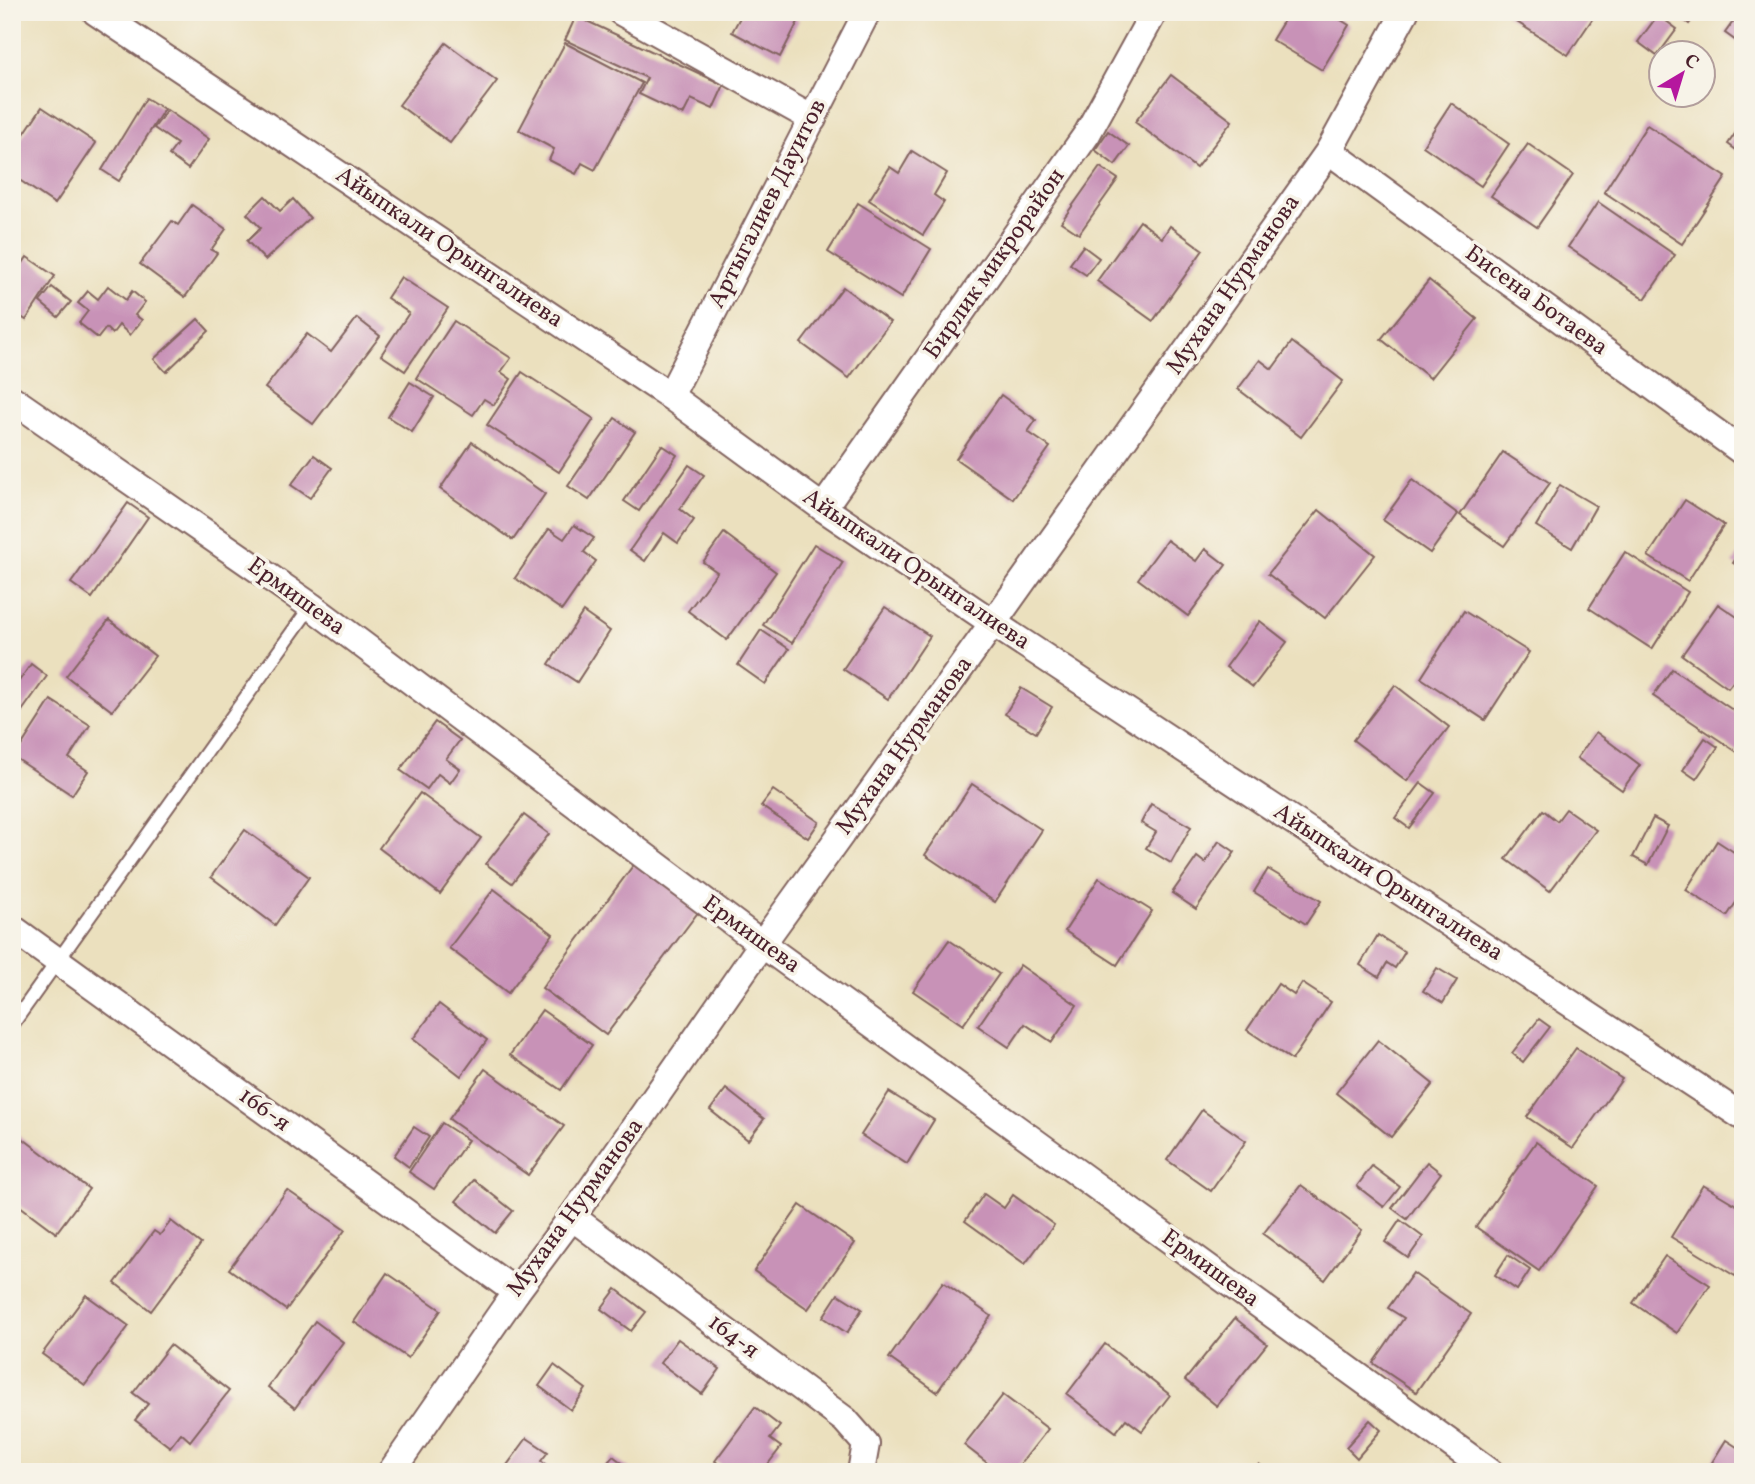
<svg xmlns="http://www.w3.org/2000/svg" width="1755" height="1484" font-family="Vollkorn,serif">
<style>
.building{fill:#c892b7}
.lines{fill:none;stroke-linecap:round;stroke-linejoin:round}
.lane-casing{stroke:#82635e;stroke-width:16}
.street-casing{stroke:#82635e;stroke-width:30}
.lane{stroke:#fff;stroke-width:12}
.street{stroke:#fff;stroke-width:26}
.labels{text-anchor:middle;dominant-baseline:central;stroke-width:7;stroke-linejoin:round;paint-order:stroke}
.street-label{font-size:24px;fill:#4a1f2b;stroke:#f7f3e8}
</style>
<rect width="100%" height="100%" fill="#f7f3e8"/>
<filter id="ink" filterUnits="userSpaceOnUse"><feTurbulence type="fractalNoise" baseFrequency=".0143" numOctaves="2"/><feDisplacementMap in="SourceGraphic" scale="14" xChannelSelector="R" yChannelSelector="G"/><feConvolveMatrix kernelMatrix="1 2 1 2 8 2 1 2 1" color-interpolation-filters="sRGB"/></filter>
<filter id="wash" filterUnits="userSpaceOnUse"><feTurbulence type="fractalNoise" baseFrequency=".00686" numOctaves="4" result="noise"/><feDisplacementMap in="SourceGraphic" scale="28" xChannelSelector="R" yChannelSelector="G"/><feGaussianBlur stdDeviation="1.57" result="paint"/><feColorMatrix in="noise" values="0 0 0 0 0 0 0 0 0 0 0 0 0 0 0 0 0 1.4 0 .05"/><feComposite in="paint" operator="in"/></filter>
<g filter="url(#wash)">
<rect width="100%" height="100%" fill="#ebe0be"/>
<g id="blocks">
<g class="building">
<path d="M743 12H784L799 20 780 57 732 32Z"/>
<path d="M1113 12H1137L1133 21Z"/>
<path d="M1289 12H1328L1349 25 1322 70 1272 40Z"/>
<path d="M1508 12H1597L1568 55 1506 15Z"/>
<path d="M1674 12H1698L1689 24Z"/>
<path d="M1740 12H1743V46L1725 33Z"/>
<path d="M1658 15 1677 29 1657 56 1638 42Z"/>
<path d="M576 16 724 85 713 109 691 99 683 115 639 94 647 78 565 40Z"/>
<path d="M446 43 497 81 450 143 399 105Z"/>
<path d="M565 43 642 83 595 170 582 163 576 174 549 160 554 149 519 130Z"/>
<path d="M1171 75 1232 121 1196 168 1135 122Z"/>
<path d="M146 98 164 109 119 181 102 170Z"/>
<path d="M1451 103 1509 144 1481 186 1423 146Z"/>
<path d="M42 107 96 143 55 204 12 175V152Z"/>
<path d="M167 110 209 139 188 169 169 155 177 144 154 128Z"/>
<path d="M1743 122V155L1728 144Z"/>
<path d="M1647 125 1726 177 1682 244 1604 192Z"/>
<path d="M1108 131 1129 146 1115 165 1095 150Z"/>
<path d="M1528 144 1573 175 1537 227 1491 196Z"/>
<path d="M912 151 947 173 934 195 944 202 923 235 869 200 890 167 899 173Z"/>
<path d="M1100 167 1118 179 1079 234 1061 222Z"/>
<path d="M265 196 280 211 293 199 310 218 265 260 247 241 261 228 247 214Z"/>
<path d="M1598 202 1675 255 1645 299 1568 247Z"/>
<path d="M858 203 931 249 901 298 828 252Z"/>
<path d="M192 205 226 229 211 250 217 253 185 297 140 264 172 221 178 225Z"/>
<path d="M1140 221 1162 238 1170 226 1203 250 1153 321 1097 281Z"/>
<path d="M1083 246 1099 258 1086 275 1070 264Z"/>
<path d="M27 257 55 276 26 320 12 311V274L15 275Z"/>
<path d="M401 277 448 308 405 371 381 355 409 313 387 298Z"/>
<path d="M1429 280 1477 319 1430 378 1381 339Z"/>
<path d="M108 286 126 300 132 291 145 302 135 315 142 320 130 335 119 325 112 334 106 328 98 338 79 323 88 311 78 303 88 291 98 299Z"/>
<path d="M52 287 71 302 58 317 40 302Z"/>
<path d="M843 287 890 322 849 378 801 343Z"/>
<path d="M357 318 380 336 313 424 265 388 307 334 331 352Z"/>
<path d="M198 319 209 331 166 372 154 359Z"/>
<path d="M454 321 511 358 501 372 511 379 494 405 484 399 473 415 416 378Z"/>
<path d="M1292 342 1343 381 1301 437 1238 389 1260 360 1272 369Z"/>
<path d="M522 372 594 419 559 472 487 425Z"/>
<path d="M410 382 434 397 412 432 388 417Z"/>
<path d="M1001 395 1036 420 1028 432 1050 447 1013 499 956 459Z"/>
<path d="M615 418 635 432 589 500 568 486Z"/>
<path d="M472 442 545 494 513 540 440 489Z"/>
<path d="M662 445 677 455 639 511 624 501Z"/>
<path d="M1503 452 1550 483 1504 546 1460 515Z"/>
<path d="M314 455 332 468 310 498 291 485Z"/>
<path d="M689 465 704 475 680 509 694 520 678 543 664 533 645 561 630 550Z"/>
<path d="M1412 480 1458 514 1430 553 1383 520Z"/>
<path d="M1560 485 1596 506 1572 548 1536 526Z"/>
<path d="M1685 500 1724 525 1688 581 1648 556Z"/>
<path d="M128 503 148 517 92 598 71 583Z"/>
<path d="M1319 510 1375 555 1325 618 1268 574Z"/>
<path d="M574 525 594 538 584 552 596 561 562 610 515 578 549 529 564 539Z"/>
<path d="M724 533 776 572 727 640 688 611 717 572 703 562Z"/>
<path d="M1167 540 1196 561 1205 549 1226 565 1188 616 1138 579Z"/>
<path d="M814 544 843 562 792 643 763 625Z"/>
<path d="M1743 548V569L1733 563Z"/>
<path d="M1625 552 1688 592 1652 649 1589 608Z"/>
<path d="M1718 604 1743 621V669L1728 688 1682 655Z"/>
<path d="M885 607 930 636 888 699 843 669Z"/>
<path d="M1464 611 1529 652 1485 720 1421 678Z"/>
<path d="M583 612 610 631 577 682 549 664Z"/>
<path d="M109 620 155 656 112 711 66 676Z"/>
<path d="M1260 621 1287 642 1253 687 1226 667Z"/>
<path d="M761 630 789 649 765 684 738 665Z"/>
<path d="M31 664 47 676 12 725V691Z"/>
<path d="M1672 669 1743 717V744L1737 752 1653 696Z"/>
<path d="M1395 685 1449 727 1407 781 1353 740Z"/>
<path d="M1021 688 1052 707 1036 733 1005 714Z"/>
<path d="M51 700 90 725 69 758 88 771 72 795 14 757Z"/>
<path d="M435 722 460 740 446 759 460 769 450 783 438 774 427 789 400 770Z"/>
<path d="M1596 732 1640 765 1622 790 1577 758Z"/>
<path d="M1705 738 1718 747 1696 779 1683 770Z"/>
<path d="M1421 783 1435 793 1409 828 1395 818Z"/>
<path d="M972 784 1042 830 995 902 925 855Z"/>
<path d="M773 790 819 822 808 838 761 806Z"/>
<path d="M420 793 481 838 440 894 379 848Z"/>
<path d="M1151 804 1191 827 1171 863 1146 848 1156 832 1141 823Z"/>
<path d="M1566 809 1596 830 1550 891 1506 859 1543 810 1557 821Z"/>
<path d="M524 815 549 834 512 883 486 864Z"/>
<path d="M1653 818 1668 826 1648 865 1633 857Z"/>
<path d="M245 830 309 877 275 925 211 877Z"/>
<path d="M1219 841 1235 852 1196 909 1172 893 1197 857 1205 863Z"/>
<path d="M1717 841 1743 858V892L1727 916 1686 890Z"/>
<path d="M638 859 702 907 606 1035 542 988Z"/>
<path d="M1268 869 1321 901 1306 924 1254 892Z"/>
<path d="M1099 878 1152 911 1117 965 1065 931Z"/>
<path d="M494 889 553 934 508 993 449 948Z"/>
<path d="M1378 935 1405 952 1395 968 1387 963 1379 977 1360 965Z"/>
<path d="M949 940 999 974 963 1025 913 991Z"/>
<path d="M1020 965 1077 1005 1052 1042 1025 1024 1009 1047 978 1026Z"/>
<path d="M1437 968 1457 980 1443 1003 1423 991Z"/>
<path d="M1302 983 1331 1002 1292 1060 1247 1030 1278 984 1294 995Z"/>
<path d="M439 1004 487 1040 461 1076 413 1039Z"/>
<path d="M542 1010 592 1045 561 1090 510 1055Z"/>
<path d="M1539 1019 1550 1027 1523 1062 1512 1053Z"/>
<path d="M1378 1040 1433 1084 1391 1137 1336 1093Z"/>
<path d="M1576 1048 1622 1079 1573 1148 1527 1117Z"/>
<path d="M485 1069 564 1126 528 1175 449 1119Z"/>
<path d="M726 1089 764 1119 748 1140 710 1110Z"/>
<path d="M889 1092 934 1120 907 1164 861 1135Z"/>
<path d="M1202 1110 1246 1141 1211 1191 1167 1160Z"/>
<path d="M442 1123 468 1140 434 1189 409 1172Z"/>
<path d="M414 1127 429 1137 409 1167 394 1156Z"/>
<path d="M17 1134 89 1189 56 1233 12 1200V1140Z"/>
<path d="M1536 1142 1598 1186 1539 1271 1476 1227Z"/>
<path d="M1427 1162 1441 1173 1407 1219 1392 1208Z"/>
<path d="M1372 1166 1400 1187 1384 1207 1357 1186Z"/>
<path d="M474 1180 513 1211 495 1233 456 1201Z"/>
<path d="M1301 1185 1362 1230 1325 1280 1263 1234Z"/>
<path d="M1703 1185 1743 1209V1263L1735 1276 1671 1237Z"/>
<path d="M287 1190 345 1230 286 1310 229 1269Z"/>
<path d="M984 1194 1004 1208 1013 1195 1054 1225 1025 1264 965 1221Z"/>
<path d="M800 1205 855 1243 808 1309 754 1271Z"/>
<path d="M1400 1220 1423 1237 1408 1258 1385 1242Z"/>
<path d="M171 1221 201 1244 151 1311 115 1283 154 1231 160 1235Z"/>
<path d="M1508 1255 1530 1270 1517 1290 1495 1275Z"/>
<path d="M1665 1256 1710 1285 1677 1333 1633 1303Z"/>
<path d="M387 1273 441 1310 408 1358 354 1322Z"/>
<path d="M1413 1273 1471 1314 1416 1392 1373 1363 1404 1318 1388 1308Z"/>
<path d="M943 1282 991 1316 937 1392 889 1358Z"/>
<path d="M616 1289 646 1312 631 1331 601 1309Z"/>
<path d="M838 1294 862 1309 847 1333 823 1317Z"/>
<path d="M86 1295 129 1326 85 1385 42 1354Z"/>
<path d="M1235 1318 1267 1344 1217 1406 1185 1380Z"/>
<path d="M315 1321 343 1342 295 1408 268 1387Z"/>
<path d="M678 1339 720 1369 702 1394 660 1363Z"/>
<path d="M1105 1344 1170 1395 1142 1431 1126 1419 1116 1432 1067 1394Z"/>
<path d="M170 1345 229 1391 190 1441 181 1433 170 1447 135 1420 148 1404 133 1393Z"/>
<path d="M554 1365 586 1389 571 1410 539 1386Z"/>
<path d="M1003 1395 1048 1429 1014 1472H999L964 1445Z"/>
<path d="M755 1407 780 1426 770 1439 781 1447 762 1472H729L715 1461Z"/>
<path d="M1370 1420 1381 1430 1357 1458 1346 1447Z"/>
<path d="M527 1438 548 1452 541 1461 555 1472H502Z"/>
<path d="M1726 1440 1743 1451V1472H1706Z"/>
<path d="M613 1456 634 1472H600Z"/>
<path d="M1259 1464 1269 1472H1253Z"/>
</g>
</g>
</g>
<g filter="url(#ink)">
<use href="#blocks" fill-opacity="0" stroke="#82635e" stroke-width="2"/>
<g class="lines">
<defs>
<path id="lane" d="M12 1025 311 606"/>
<g id="street">
<path d="M96 12 670 396 823 508 993 623 1743 1117"/>
<path d="M621 12 813 119"/>
<path d="M1329 151 1743 452"/>
<path d="M670 396 867 12"/>
<path d="M12 399 311 606 762 944 1490 1472"/>
<path d="M823 508 1087 134 1154 12"/>
<path d="M12 928 516 1292"/>
<path d="M572 1217 845 1420 866 1444 861 1472"/>
<path d="M391 1472 516 1292 572 1217 762 944 993 623 1329 151 1405 12"/>
</g>
</defs>
<use href="#lane" class="lane-casing"/>
<use href="#street" class="street-casing"/>
<use href="#lane" class="lane"/>
<use href="#street" class="street"/>
</g>
</g>
<g class="labels">
<g class="street-label">
<text transform="translate(768 204) rotate(-63)">Артыгалиев Дауитов</text>
<text transform="translate(449 248) rotate(34)">Айыпкали Орынгалиева</text>
<text transform="translate(995 264) rotate(-55)">Бирлик микрорайон</text>
<text transform="translate(1234 285) rotate(-55)">Мухана Нурманова</text>
<text transform="translate(1536 301) rotate(36)">Бисена Ботаева</text>
<text transform="translate(916 570) rotate(34)">Айыпкали Орынгалиева</text>
<text transform="translate(296 597) rotate(36)">Ермишева</text>
<text transform="translate(905 746) rotate(-54)">Мухана Нурманова</text>
<text transform="translate(1388 883) rotate(33)">Айыпкали Орынгалиева</text>
<text transform="translate(751 935) rotate(36)">Ермишева</text>
<text transform="translate(264 1110) rotate(36)">166-я</text>
<text transform="translate(576 1208) rotate(-54)">Мухана Нурманова</text>
<text transform="translate(1210 1269) rotate(36)">Ермишева</text>
<text transform="translate(733 1337) rotate(37)">164-я</text>
</g>
</g>
<rect width="1755" height="1484" fill="none" stroke="#f7f3e8" stroke-width="42"/>
<g transform="translate(1682 74) rotate(38)"><circle r="33" fill="#f7f3e8" stroke="#b29e9c" stroke-width="2"/>
<path d="M0-5L12 26L0 18L-12 26Z" fill="#b5179e"/>
<text y="-10" font-size="19" font-weight="bold" text-anchor="middle" fill="#4a1f2b">С</text>
</g>
</svg>
